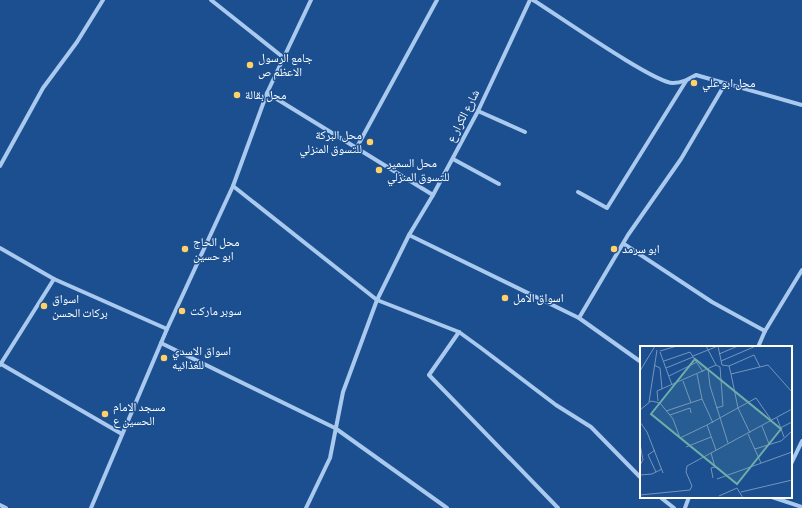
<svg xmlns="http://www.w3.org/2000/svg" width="802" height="508" font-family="'Alegreya Sans','Noto Naskh Arabic',sans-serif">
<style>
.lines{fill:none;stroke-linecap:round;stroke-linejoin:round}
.minor{stroke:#a9c9ee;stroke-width:4}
.poi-dot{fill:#ffd166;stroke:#1b4f8f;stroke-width:1.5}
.labels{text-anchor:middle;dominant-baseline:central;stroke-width:3;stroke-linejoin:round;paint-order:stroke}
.poi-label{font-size:12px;fill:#fff;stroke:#1b4f8f;text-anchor:start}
.street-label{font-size:12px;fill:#fff;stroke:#1b4f8f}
.inset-road{fill:none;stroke:#7695bc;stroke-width:1}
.view{fill:#6fada8;fill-opacity:0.15;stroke:#6fada8;stroke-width:2}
.inset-edge{fill:none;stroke:#fff;stroke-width:2}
</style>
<rect width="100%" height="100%" fill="#1b4f8f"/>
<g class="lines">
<g class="minor">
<path d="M211 0 284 58"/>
<path d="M533 0C556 14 654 83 673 83 682 83 689 79 696 75L802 105"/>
<path d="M267 93 433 195 478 111 530 0"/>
<path d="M478 111 525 132"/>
<path d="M357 147 437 0"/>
<path d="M453 159 499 184"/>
<path d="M0 166 43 88 77 42 103 0"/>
<path d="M233 186 377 300 459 332 481 348 556 405 591 427 641 478"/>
<path d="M578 192 607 208 686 81"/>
<path d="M409 235 579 318 641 362"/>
<path d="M624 244 712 302 765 331"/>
<path d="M0 248 54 279 167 329"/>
<path d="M579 318 628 235 681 159 725 84"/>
<path d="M459 332 429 375 558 508"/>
<path d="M161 343 335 428 447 508"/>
<path d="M758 347 765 331 802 270"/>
<path d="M1 364 122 434"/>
<path d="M0 365 54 279"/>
<path d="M791 464 802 441"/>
<path d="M660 497 674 508"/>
<path d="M772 497 802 507"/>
<path d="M0 505 6 508"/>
<path d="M91 508 167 329 233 186 267 93 311 0"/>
<path d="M306 508 330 458 343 392 377 300 409 235 433 195"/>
<path d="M685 508 689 497"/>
</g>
</g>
<g class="poi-dot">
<circle cx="250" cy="65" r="4"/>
<circle cx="694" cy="83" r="4"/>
<circle cx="237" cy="95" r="4"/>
<circle cx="370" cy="142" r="4"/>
<circle cx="379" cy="170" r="4"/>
<circle cx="185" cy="249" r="4"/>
<circle cx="614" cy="249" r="4"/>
<circle cx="505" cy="298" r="4"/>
<circle cx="44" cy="306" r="4"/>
<circle cx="182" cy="311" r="4"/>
<circle cx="164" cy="358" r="4"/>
<circle cx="105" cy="414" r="4"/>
</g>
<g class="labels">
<g class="poi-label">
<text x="258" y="58">جامع الرسول<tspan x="258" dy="14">الاعظم ص</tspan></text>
<text x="702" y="83">محل ابو علي</text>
<text x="245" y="95">محل بقالة</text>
<text x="362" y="135" text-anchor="end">محل البركة<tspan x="362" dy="14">للتسوق المنزلي</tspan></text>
<text x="387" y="163">محل السمير<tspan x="387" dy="14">للتسوق المنزلي</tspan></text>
<text x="193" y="242">محل الحاج<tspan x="193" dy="14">ابو حسين</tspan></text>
<text x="622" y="249">ابو سرمد</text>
<text x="513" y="298">اسواق الامل</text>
<text x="52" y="299">اسواق<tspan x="52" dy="14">بركات الحسن</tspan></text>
<text x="190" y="311">سوبر ماركت</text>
<text x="172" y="351">اسواق الاسدي<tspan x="172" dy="14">للغذائيه</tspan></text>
<text x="113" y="407">مسجد الامام<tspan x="113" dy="14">الحسين ع</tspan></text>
</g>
<g class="street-label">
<text transform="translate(463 116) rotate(-63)">شارع الكرار ع</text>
</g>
</g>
<g transform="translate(640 346)">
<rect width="152" height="152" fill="#1b4f8f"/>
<path class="inset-road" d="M66 0 76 19 80 21 83 60 76 62M78 0 82 19 89 20 91 28M20 5 37 0M20 6 32 39M79 8 98 0M53 10 78 0M24 15 50 6 63 26M81 15 116 0M14 19 20 22 22 43M89 20 114 9 120 21M26 22 53 11M68 23 70 40 88 97M0 25 15 0M57 28 62 53 73 77M29 30 57 16M43 35 51 57M18 55 17 45 76 19M9 56 17 4M0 64 11 55 20 57 33 73 40 92 67 79 76 104M26 65 62 53M30 69 50 62 51 67M137 72 144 91M0 76 7 86 23 127M67 79 116 52 132 75M122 80 129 98M140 82 152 76M110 87 98 62 91 28 128 19 152 46M108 88 121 117M0 98 3 114 0 119M46 101 71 91M115 103 141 95 152 85M15 104 8 109 16 126M71 107 75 121 71 122 73 132M0 129 12 128 22 123M77 133 152 106M101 146 152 134M0 149 50 144 52 140 46 126 47 120 152 63M79 150 97 142 103 152"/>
<path class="view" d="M55 13 141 83 97 138 11 68Z"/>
<rect width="152" height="152" class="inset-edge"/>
</g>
</svg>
